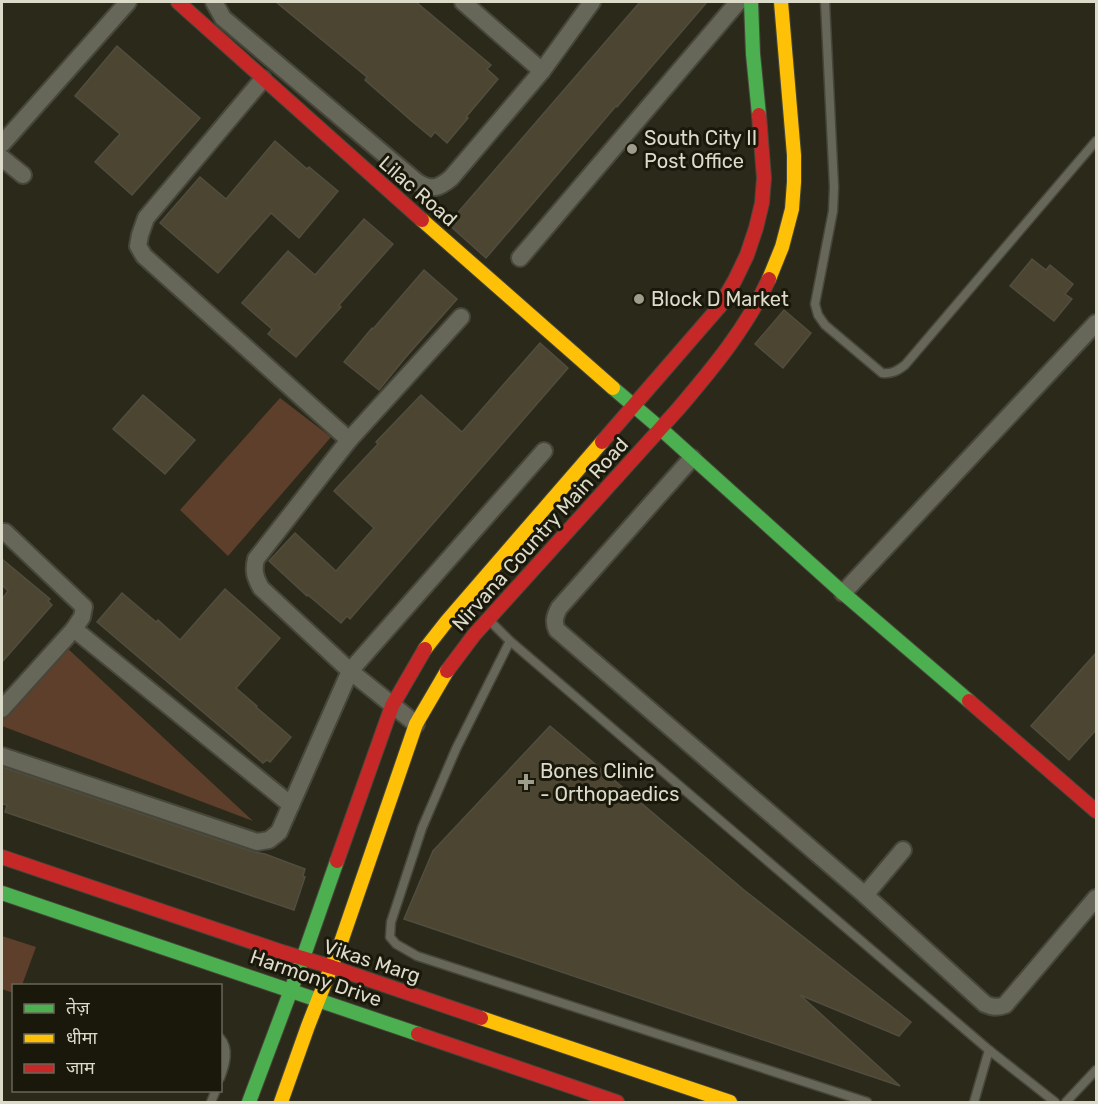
<svg xmlns="http://www.w3.org/2000/svg" width="1098" height="1104" font-family="Rubik,'Noto Sans Devanagari',sans-serif">
<style>
.green{fill:#5d3f2c}
.building{fill:#4c4532;stroke:#514d40;stroke-width:1.5}
.lines{fill:none;stroke-linecap:round;stroke-linejoin:round}
.lane-casing{stroke:#47463a;stroke-width:11}
.street-casing{stroke:#47463a;stroke-width:20}
.fast-casing{stroke:#47463a;stroke-width:16}
.slow-casing{stroke:#47463a;stroke-width:16}
.jam-casing{stroke:#47463a;stroke-width:16}
.lane{stroke:#666659;stroke-width:8}
.street{stroke:#666659;stroke-width:16}
.fast{stroke:#4caf50;stroke-width:14}
.slow{stroke:#ffc107;stroke-width:14}
.jam{stroke:#c62828;stroke-width:14}
.poi-dot{fill:#9e9d8c;stroke:#19180b;stroke-width:2}
.labels{text-anchor:middle;dominant-baseline:central;stroke-width:6;stroke-linejoin:round;paint-order:stroke}
.poi-label{font-size:20px;fill:#dcdbca;stroke:#19180b;text-anchor:start}
.street-label{font-size:20px;fill:#dcdbca;stroke:#19180b}
</style>
<rect width="100%" height="100%" fill="#2b2a1a"/>
<g class="green">
<path d="M280 398 331 437 228 556 180 510Z"/>
<path d="M66 647 253 821 2 726V718Z"/>
<path d="M2 936 36 947 22 985 14 986 13 993 2 989Z"/>
</g>
<g class="building">
<path d="M276 2H416L491 65 487 69 498 79 466 117 468 118 447 143 435 132 431 137 414 123 365 80 367 77Z"/>
<path d="M640 2H707L617 107 616 106 486 258 448 224Z"/>
<path d="M117 46 200 118 132 195 95 162 120 134 75 96Z"/>
<path d="M275 141 307 169 309 167 338 191 299 238 271 213 218 273 160 223 200 177 226 199Z"/>
<path d="M364 219 393 244 339 305 341 307 296 357 268 334 272 329 242 303 288 251 315 275Z"/>
<path d="M1032 259 1046 270 1050 265 1073 284 1065 294 1072 299 1054 321 1010 286Z"/>
<path d="M424 270 457 299 405 358 379 390 344 362 372 328 373 329Z"/>
<path d="M784 310 811 333 783 368 755 344Z"/>
<path d="M540 343 568 368 350 619 347 616 341 623 308 595 307 596 269 561 295 533 336 571 374 528 334 491 378 444 376 442 421 395 462 432Z"/>
<path d="M143 395 195 440 165 474 113 429Z"/>
<path d="M2 559 50 599 48 601 52 605 2 662V599L8 591 2 585Z"/>
<path d="M225 589 280 638 236 688 257 706 256 707 291 737 270 762 267 760 263 763 97 622 122 593 156 622 158 620 180 640Z"/>
<path d="M1096 653V730L1069 760 1031 726Z"/>
<path d="M550 726 744 890 911 1022 899 1036 800 995 900 1086 404 919 433 851Z"/>
<path d="M2 767 254 852 265 854 305 869 303 876 305 877 294 910 5 812 7 805 2 804Z"/>
</g>
<g class="lines">
<defs>
<g id="lane">
<path d="M825 2 834 187 833 211 815 304 818 315 825 325 882 373C892 374 897 371 905 365L1096 141"/>
<path d="M489 620 510 641 456 749 422 828 391 922 390 937 396 944 417 956 867 1102"/>
<path d="M510 641 989 1050 1055 1102"/>
<path d="M220 1038C230 1049 225 1065 220 1078"/>
<path d="M211 1102 216 1090"/>
<path d="M974 1102 989 1050"/>
<path d="M1066 1102 1096 1070"/>
</g>
<g id="street">
<path d="M214 2 223 18 417 182C432 191 439 188 451 178L542 71 592 2"/>
<path d="M463 2 542 71"/>
<path d="M263 79 146 218 140 235 138 246 144 256 349 440"/>
<path d="M2 144 128 2"/>
<path d="M2 158 23 175"/>
<path d="M520 258 738 2"/>
<path d="M692 458 559 608C555 616 553 622 557 630L865 895 985 1004C992 1007 997 1008 1005 1005L1096 898"/>
<path d="M2 532H5L84 607 82 617 74 629 2 709"/>
<path d="M843 593 1096 323"/>
<path d="M74 629 291 805"/>
<path d="M416 724 350 671 261 588C255 577 253 571 256 559L349 440 461 317"/>
<path d="M2 756 257 842 269 840 279 832 350 671 544 451"/>
<path d="M865 895 903 850"/>
</g>
<g id="fast">
<path d="M751 2 753 54 759 115"/>
<path d="M613 388 661 429 843 593 969 701"/>
<path d="M2 893 418 1034"/>
<path d="M249 1102 303 958 337 861"/>
</g>
<g id="slow">
<path d="M422 220 613 388"/>
<path d="M769 279 782 247 792 209 794 182V155L781 2"/>
<path d="M425 649 447 621 602 442"/>
<path d="M481 1018 730 1102"/>
<path d="M281 1102 308 1026 341 942 416 724 447 671"/>
</g>
<g id="jam">
<path d="M178 2 422 220"/>
<path d="M602 442 720 306 735 280 747 255 756 228 762 203 764 178 759 115"/>
<path d="M447 671 474 635 679 408C713 368 747 327 769 279"/>
<path d="M969 701 1096 811"/>
<path d="M2 857 282 952 332 967 481 1018"/>
<path d="M337 861 392 706 425 649"/>
<path d="M418 1034 617 1102"/>
</g>
</defs>
<use href="#lane" class="lane-casing"/>
<use href="#street" class="street-casing"/>
<use href="#fast" class="fast-casing"/>
<use href="#slow" class="slow-casing"/>
<use href="#jam" class="jam-casing"/>
<use href="#lane" class="lane"/>
<use href="#street" class="street"/>
<use href="#fast" class="fast"/>
<use href="#slow" class="slow"/>
<use href="#jam" class="jam"/>
</g>
<g class="poi-dot">
<circle cx="632" cy="149" r="6"/>
<circle cx="639" cy="299" r="6"/>
<path d="M523 773h6v6h6v6h-6v6h-6v-6h-6v-6h6z"/>
</g>
<g class="labels">
<g class="poi-label">
<text x="644" y="138">South City II<tspan x="644" dy="23">Post Office</tspan></text>
<text x="651" y="299">Block D Market</text>
<text x="540" y="771">Bones Clinic<tspan x="540" dy="23">- Orthopaedics</tspan></text>
</g>
<g class="street-label">
<text transform="translate(418 191) rotate(41)">Lilac Road</text>
<text transform="translate(540 534) rotate(-48)">Nirvana Country Main Road</text>
<text transform="translate(372 961) rotate(18)">Vikas Marg</text>
<text transform="translate(316 978) rotate(19)">Harmony Drive</text>
</g>
</g>
<rect width="1098" height="1104" fill="none" stroke="#dcdbca" stroke-width="6"/>
<rect x="12" y="984" width="210" height="108" fill="#19180b" stroke="#676657" stroke-width="1.5"/>
<rect x="24" y="1004" width="30" height="9" fill="#4caf50" stroke="#676657" stroke-width="1.5"/>
<text x="66" y="1014" font-size="18" fill="#dcdbca">तेज़</text>
<rect x="24" y="1034" width="30" height="9" fill="#ffc107" stroke="#676657" stroke-width="1.5"/>
<text x="66" y="1044" font-size="18" fill="#dcdbca">धीमा</text>
<rect x="24" y="1064" width="30" height="9" fill="#c62828" stroke="#676657" stroke-width="1.5"/>
<text x="66" y="1074" font-size="18" fill="#dcdbca">जाम</text>
</svg>
